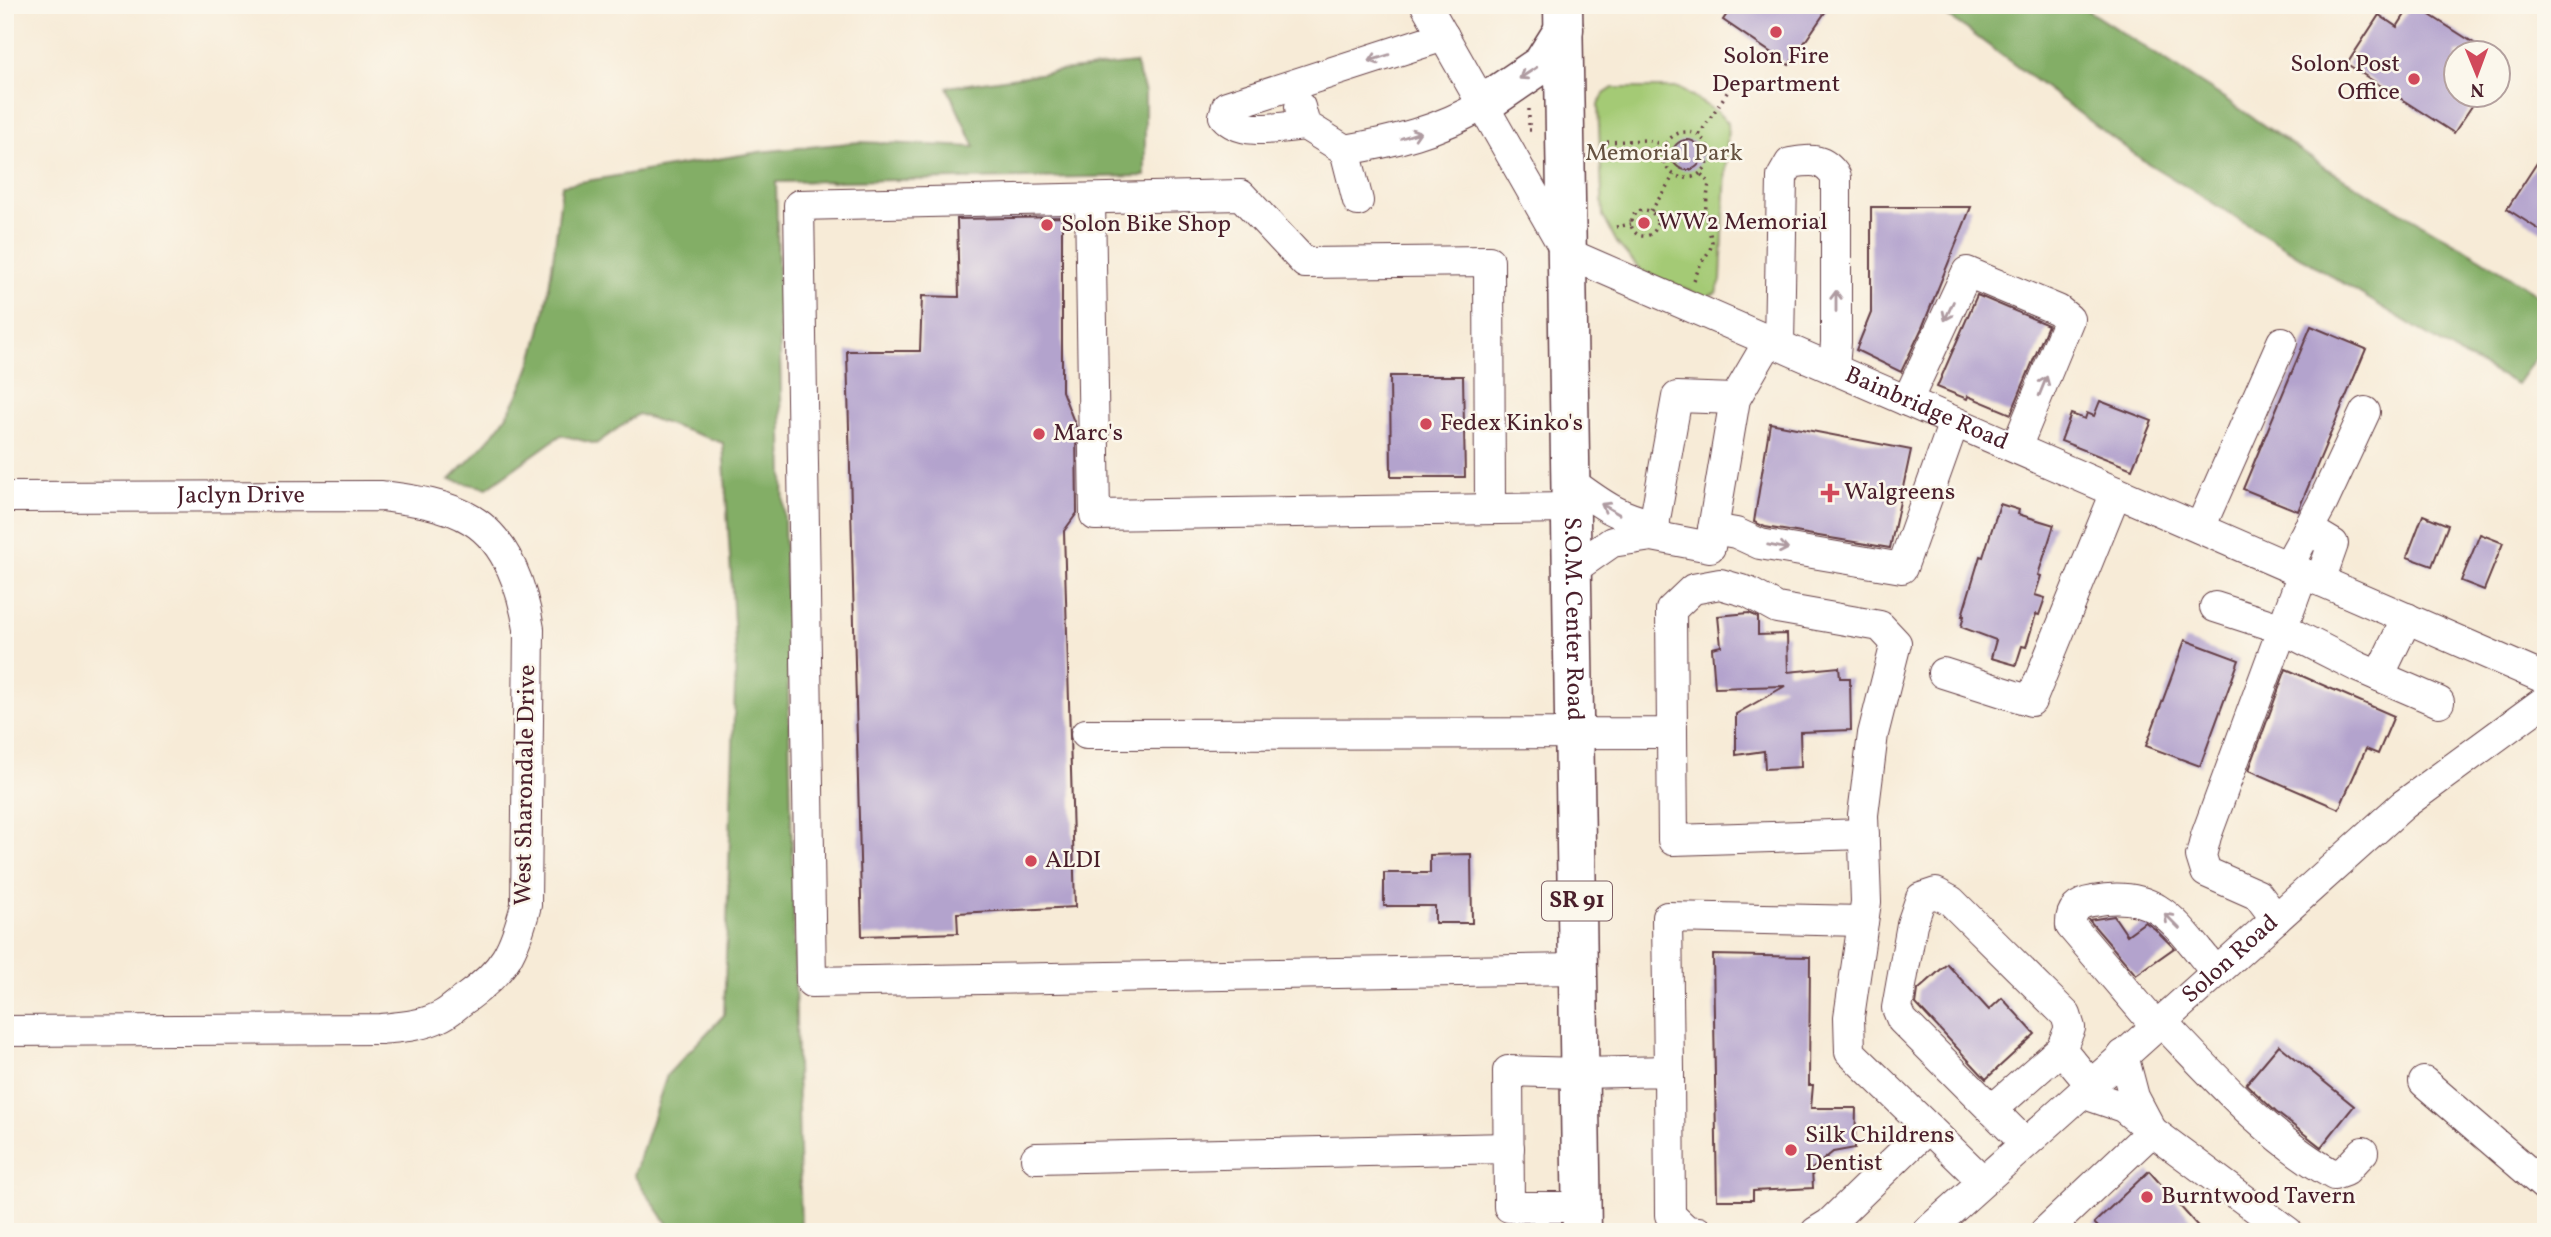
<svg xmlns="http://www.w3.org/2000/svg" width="2551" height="1237" font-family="Vollkorn,serif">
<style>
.green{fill:#a4ca75;stroke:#777450;stroke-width:2}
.forest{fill:#83ae66;stroke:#666648;stroke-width:2}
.building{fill:#b3a3cd}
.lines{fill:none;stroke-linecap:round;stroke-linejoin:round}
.minor-casing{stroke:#643e45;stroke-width:32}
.major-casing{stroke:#643e45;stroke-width:41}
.path{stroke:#643e45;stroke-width:3.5;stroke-dasharray:2 5;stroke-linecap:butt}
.minor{stroke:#fff;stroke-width:30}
.major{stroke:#fff;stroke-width:38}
.oneway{stroke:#ae9aa0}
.poi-dot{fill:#d1495b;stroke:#fbf7ec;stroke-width:2.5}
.labels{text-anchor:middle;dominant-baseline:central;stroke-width:5;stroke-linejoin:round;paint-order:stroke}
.shield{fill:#fbf7ec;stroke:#7f6065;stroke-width:2}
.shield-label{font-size:23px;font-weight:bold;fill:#4a1f2b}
.poi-label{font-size:24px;fill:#4a1f2b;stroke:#fbf7ec;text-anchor:start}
.park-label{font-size:24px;fill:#655241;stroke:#fbf7ec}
.street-label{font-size:24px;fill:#4a1f2b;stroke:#fbf7ec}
</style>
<rect width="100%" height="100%" fill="#fbf7ec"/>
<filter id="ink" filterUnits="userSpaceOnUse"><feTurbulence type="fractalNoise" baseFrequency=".0143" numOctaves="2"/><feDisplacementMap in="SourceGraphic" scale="14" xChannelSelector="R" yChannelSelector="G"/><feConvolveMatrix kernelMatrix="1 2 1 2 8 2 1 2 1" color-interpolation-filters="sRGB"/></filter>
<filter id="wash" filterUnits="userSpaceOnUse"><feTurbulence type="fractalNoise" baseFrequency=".00686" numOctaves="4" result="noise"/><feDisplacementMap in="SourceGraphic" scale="28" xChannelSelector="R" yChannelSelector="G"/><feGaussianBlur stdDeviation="1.57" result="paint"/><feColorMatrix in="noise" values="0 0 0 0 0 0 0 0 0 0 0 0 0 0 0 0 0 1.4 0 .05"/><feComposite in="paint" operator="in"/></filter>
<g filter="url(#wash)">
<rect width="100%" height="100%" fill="#f7ebd7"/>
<path class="green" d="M1613 88H1678L1717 112 1728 123 1721 280 1716 293 1704 297 1641 271 1617 243 1603 216 1598 105 1604 94Z"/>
<g class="forest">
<path d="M1929 5H2079L2221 96 2324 167 2481 258 2546 300V363L2536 357 2517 384 2457 353 2141 159 1961 25Z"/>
<path d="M1135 63 1145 92V176L776 182 801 1232H673L634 1175 667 1075 724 1015 736 657 723 443 638 414 596 444 561 435 487 488 450 480C467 462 487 444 501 424 546 361 553 261 562 185L759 152 859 142 975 147 947 87 1060 71Z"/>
</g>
<g id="blocks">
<g class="building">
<path d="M1733 5H1830L1789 65 1723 20Z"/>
<path d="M2411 5H2414L2488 52H2456V94H2480L2454 133 2347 64 2379 15 2397 27Z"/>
<circle cx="1687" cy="155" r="15"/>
<path d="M2546 149V234L2507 209Z"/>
<path d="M1871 207H1971L1922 328 1901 372 1856 350 1871 313Z"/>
<path d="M1062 217V391L1076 427 1077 513 1064 531 1075 907 957 913 958 933 862 936 847 351H920L922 296 959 297 957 219Z"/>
<path d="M1977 295 2048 325 2011 414 1968 396 1967 399 1937 387Z"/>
<path d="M2311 326 2366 349 2298 511 2243 489Z"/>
<path d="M1390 376H1463L1465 477H1391Z"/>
<path d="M2100 401 2152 421 2132 469 2061 441 2071 414 2085 419 2087 413 2094 416Z"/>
<path d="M1770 423 1911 450 1890 548 1765 527 1754 522Z"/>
<path d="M2000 504 2019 510 2018 514 2054 525 2038 575 2041 576 2035 595 2045 598 2039 615 2036 614 2026 647 2022 646 2016 665 1991 658 1996 640 1961 627 1964 616H1962L1980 556 1983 557Z"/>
<path d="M2423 515 2448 525 2432 566 2407 557Z"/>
<path d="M2480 534 2503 543 2484 590 2461 581Z"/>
<path d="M1749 613 1758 617V635L1787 634 1788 672 1839 667 1840 678H1850L1851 730 1800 732 1801 767 1765 769 1764 751 1736 755V714L1785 686 1715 688 1712 648 1721 646 1718 616Z"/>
<path d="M2185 640 2239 660 2200 766 2146 746Z"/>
<path d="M2286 669 2394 716 2378 754 2366 749 2339 809 2249 770Z"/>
<path d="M1471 854 1472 923H1435V906H1384V873H1430V855Z"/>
<path d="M2114 916 2127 935 2145 922 2155 929 2174 948 2136 975 2089 920Z"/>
<path d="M1713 955 1810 957 1809 1085H1813L1811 1108H1856L1855 1148 1833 1152 1812 1169 1813 1188 1753 1191V1200H1717Z"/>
<path d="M1947 964 1989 1010 2002 998 2035 1034 1986 1079 1916 1004 1918 990Z"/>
<path d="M2279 1045 2354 1106 2321 1147 2276 1112 2246 1084Z"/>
<path d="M2149 1171 2203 1232H2103L2094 1223Z"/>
</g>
</g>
</g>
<g filter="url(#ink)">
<use href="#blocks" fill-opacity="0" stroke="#643e45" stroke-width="2"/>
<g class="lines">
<defs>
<g id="minor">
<path id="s1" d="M1426 5 1567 253 2546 679"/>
<path d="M1300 107 1305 125 1345 150 1358 201"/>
<path d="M1305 125C1281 127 1242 137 1224 116L1227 106 1444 36"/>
<path d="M1345 150C1392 142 1441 130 1482 105"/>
<path d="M1090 199 1095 515 1571 508"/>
<path d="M1779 345 1782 177 1790 163C1811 160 1823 157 1836 177V342L1834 369"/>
<path d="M1907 401 1967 272 2058 310 2069 319 2016 448"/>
<path d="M1571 482C1601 504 1618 517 1655 525"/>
<path id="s2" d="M5 497 382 496C412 500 446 504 472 520 508 542 523 591 529 629L526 905C514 951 505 970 466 998 457 1004 449 1013 439 1017 421 1026 401 1027 381 1029L5 1031"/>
<path d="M1490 509 1489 261 1305 263 1241 195 799 205 811 982 1578 969"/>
<path d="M2200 528 2282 342"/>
<path d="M1713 529 1736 533 1760 544 1902 568 1954 422"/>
<path d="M2308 529 2333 544 2320 581"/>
<path d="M1652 536 1677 397 1735 399"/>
<path d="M2288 566 2323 502 2365 412"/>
<path d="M1572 570 1612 542 1652 536 1710 547 1735 399 1769 341"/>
<path d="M2215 607 2283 629 2358 667 2439 702"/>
<path d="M1943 673 2031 701 2116 492"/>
<path d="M2379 676 2407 618"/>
<path d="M1672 733 1673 840 1864 834"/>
<path d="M1086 734 1672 733 1671 610 1693 589 1720 584 1748 592 1777 608 1880 626 1896 643 1873 734 1863 815 1866 902 1849 1017 1850 1052 1983 1181"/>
<path d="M2276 919 2258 895 2206 872 2201 856 2206 836 2303 573"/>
<path d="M2161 1021C2211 1073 2271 1141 2334 1175L2345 1171 2363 1152"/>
<path d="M2156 1026 2071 926C2070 910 2078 903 2093 901 2160 888 2178 927 2216 972"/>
<path d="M2123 1055 2134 1097 2152 1131"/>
<path d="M1669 1071 1667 917 1863 921"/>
<path d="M2424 1082 2546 1187"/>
<path d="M2082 1093 2123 1107 2146 1126"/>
<path d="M1992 1110 2061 1049"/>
<path d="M2025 1143 1902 1020 1897 1008 1912 924 1921 898 1936 893 1951 901 2066 1015 2070 1028 2061 1049 2091 1085"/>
<path d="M1036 1158 1509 1148"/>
<path d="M1581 1207H1509L1508 1071 1579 1073 1669 1071 1670 1215 1687 1231 1698 1232"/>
<path d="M1816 1232 1829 1224 1928 1128"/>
<path id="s3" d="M1927 1232 2403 805 2546 700"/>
<path d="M2045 1232 2152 1131 2288 1232"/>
</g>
<g id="major">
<path id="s4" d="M1563 5 1582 1232"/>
<path d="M1482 105 1542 64 1564 29"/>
</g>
</defs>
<use href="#minor" class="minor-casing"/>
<use href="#major" class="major-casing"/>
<g class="path">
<path d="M1529 109V130H1535"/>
<circle cx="1686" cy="155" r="23"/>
<path d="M1699 135 1730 88"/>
<path d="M1607 142 1646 140 1665 145"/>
<circle cx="1644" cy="223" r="13"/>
<path d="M1651 211 1674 175"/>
<path d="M1616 227 1631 224"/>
<path d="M1694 280 1701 263 1710 250 1712 242 1705 213 1709 183 1700 173"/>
</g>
<use href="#minor" class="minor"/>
<use href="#major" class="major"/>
</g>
<defs><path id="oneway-shaft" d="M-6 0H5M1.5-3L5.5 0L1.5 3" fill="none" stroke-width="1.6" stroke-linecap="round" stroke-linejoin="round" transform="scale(1.75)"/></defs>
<g class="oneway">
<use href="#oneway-shaft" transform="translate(1379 58) rotate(162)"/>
<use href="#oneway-shaft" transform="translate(1528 73) rotate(147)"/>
<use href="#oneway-shaft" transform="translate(1411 135) rotate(-18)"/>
<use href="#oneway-shaft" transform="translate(1836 301) rotate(-90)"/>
<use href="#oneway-shaft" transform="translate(1949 311) rotate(115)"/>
<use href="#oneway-shaft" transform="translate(2043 386) rotate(-68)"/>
<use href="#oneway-shaft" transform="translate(1610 509) rotate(-150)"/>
<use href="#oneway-shaft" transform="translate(1778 547) rotate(11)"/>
<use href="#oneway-shaft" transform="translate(2172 921) rotate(-135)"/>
</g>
</g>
<g class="poi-dot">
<circle cx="1776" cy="32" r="7"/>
<circle cx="2414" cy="79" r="7"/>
<circle cx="1644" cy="223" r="7"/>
<circle cx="1047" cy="225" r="7"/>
<circle cx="1426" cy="424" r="7"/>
<circle cx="1039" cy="434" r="7"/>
<path d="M1826.5 482.5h7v7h7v7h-7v7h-7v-7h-7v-7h7z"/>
<circle cx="1031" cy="861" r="7"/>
<circle cx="1791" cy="1150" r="7"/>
<circle cx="2147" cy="1197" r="7"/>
</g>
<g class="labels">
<rect class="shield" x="1542" y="881.5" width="70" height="39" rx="5"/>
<g class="shield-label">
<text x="1577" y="901">SR 91</text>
</g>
<g class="poi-label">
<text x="1776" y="57" text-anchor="middle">Solon Fire<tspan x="1776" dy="28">Department</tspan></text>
<text x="2400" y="65" text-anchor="end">Solon Post<tspan x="2400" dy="28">Office</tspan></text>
<text x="1658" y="223">WW2 Memorial</text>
<text x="1061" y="225">Solon Bike Shop</text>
<text x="1440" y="424">Fedex Kinko's</text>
<text x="1053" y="434">Marc's</text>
<text x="1844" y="493">Walgreens</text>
<text x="1045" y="861">ALDI</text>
<text x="1805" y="1136">Silk Childrens<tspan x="1805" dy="28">Dentist</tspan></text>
<text x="2161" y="1197">Burntwood Tavern</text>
</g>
<g class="park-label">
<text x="1664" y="154">Memorial Park</text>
</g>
<g class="street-label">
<text stroke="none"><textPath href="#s1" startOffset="677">Bainbridge Road</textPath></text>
<text stroke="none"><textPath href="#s2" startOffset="236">Jaclyn Drive</textPath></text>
<text stroke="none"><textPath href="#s4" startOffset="614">S.O.M. Center Road</textPath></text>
<text transform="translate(526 785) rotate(-89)">West Sharondale Drive</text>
<text stroke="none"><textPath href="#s3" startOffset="408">Solon Road</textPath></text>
</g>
</g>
<rect width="2551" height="1237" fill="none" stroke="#fbf7ec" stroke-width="28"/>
<g transform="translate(2477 74) rotate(179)"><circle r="33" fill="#fbf7ec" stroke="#b4a19f" stroke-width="2"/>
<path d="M0-5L12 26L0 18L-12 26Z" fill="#d1495b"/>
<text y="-10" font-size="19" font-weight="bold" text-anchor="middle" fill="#4a1f2b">N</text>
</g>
</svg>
